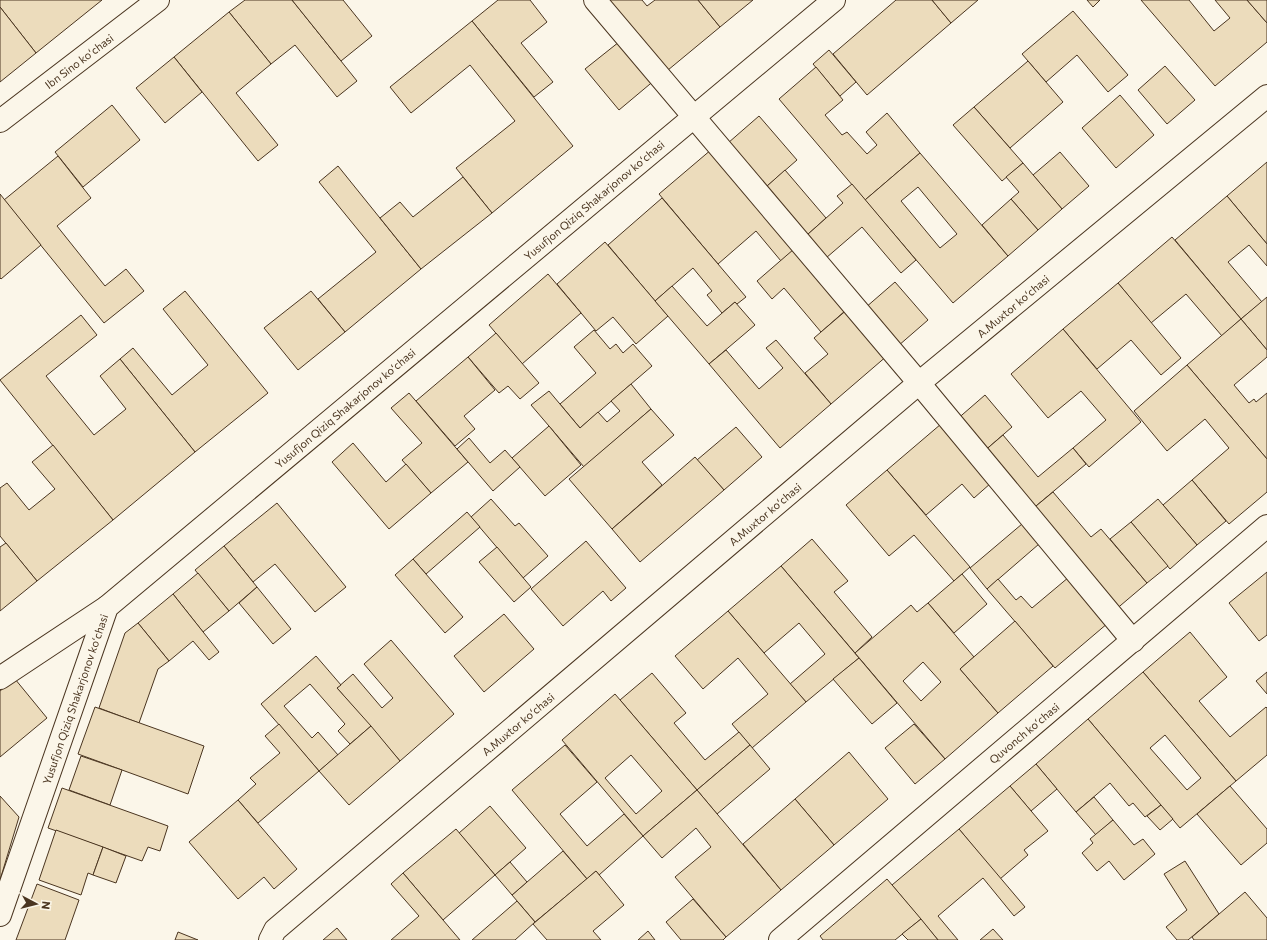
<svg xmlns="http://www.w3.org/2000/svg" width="1267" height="940" font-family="Commissioner,sans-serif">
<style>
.building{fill:#ecdcbc;stroke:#4a3520;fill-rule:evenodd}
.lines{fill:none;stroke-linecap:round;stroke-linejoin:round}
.minor-casing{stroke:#4a3520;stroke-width:24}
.minor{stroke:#fbf6e9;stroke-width:22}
.labels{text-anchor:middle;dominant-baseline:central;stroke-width:3;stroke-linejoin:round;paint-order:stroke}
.street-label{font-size:11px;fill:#4a3520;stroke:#fbf6e9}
</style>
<rect width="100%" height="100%" fill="#fbf6e9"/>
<g class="building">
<path d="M0 0H102L36 53 0 7Z"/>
<path d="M245 0H292L357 81 337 97 295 45 271 64 229 12Z"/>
<path d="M292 0H343L372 36 341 61Z"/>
<path d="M498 0H530L547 22 521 43 553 82 534 97 472 21Z"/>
<path d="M601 0H642L647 6 655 0H698L720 27 662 75Z"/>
<path d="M698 0H753L720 27Z"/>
<path d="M896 0H932L951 23 867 95 833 54Z"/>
<path d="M932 0H978L951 23Z"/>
<path d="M1087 0H1100L1093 7Z"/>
<path d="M1141 0H1189L1214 31 1230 18 1215 0H1247L1267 23V42L1215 86Z"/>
<path d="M1247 0H1267V23Z"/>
<path d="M0 7 36 53 0 82Z"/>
<path d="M1073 11 1128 75 1108 92 1077 55 1046 82 1022 54Z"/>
<path d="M229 12 271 64 236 93 278 145 258 161 174 57Z"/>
<path d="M472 21 573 146 492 213 456 168 515 121 470 65 411 113 390 87Z"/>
<path d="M624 38 656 79 619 110 585 69Z"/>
<path d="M829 50 856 82 840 96 813 64Z"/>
<path d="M174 57 202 92 165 123 136 88Z"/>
<path d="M1028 61 1063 102 1010 148 974 107Z"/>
<path d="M1165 66 1195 100 1167 124 1138 90Z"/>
<path d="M816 67 843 100 825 115 842 135 847 132 867 154 877 145 866 132 887 113 920 153 865 200 779 99Z"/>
<path d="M1120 95 1154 135 1116 168 1082 128Z"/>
<path d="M112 105 140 140 83 187 55 152Z"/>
<path d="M974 107 1023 163 1002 181 953 125Z"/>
<path d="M759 116 797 160 766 187 728 143Z"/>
<path d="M712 149 796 248 781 261 756 231 718 264 659 194Z"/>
<path d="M1060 152 1089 186 1062 209 1033 175Z"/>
<path d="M920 153 1008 256 953 303 865 200ZM918 187 957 234 940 248 901 201Z"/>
<path d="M58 156 91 198 57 226 105 286 126 269 144 291 104 323 4 200Z"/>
<path d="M1267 162V244L1227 196Z"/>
<path d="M1023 163 1062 209 1038 230 1011 199 1019 192 1006 177Z"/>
<path d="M338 166 421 269 345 332 318 299 376 252 319 182Z"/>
<path d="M785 170 826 218 807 235 766 187Z"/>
<path d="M463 177 492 213 421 269 380 218 400 202 413 217Z"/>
<path d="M852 184 916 260 901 273 862 227 826 258 807 235 843 203 837 196Z"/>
<path d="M0 194 41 245 1 279 0 278Z"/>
<path d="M1227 196 1267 244V266L1249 245 1228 262 1262 302 1241 319 1175 240Z"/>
<path d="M662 198 746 297 737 304 735 302 722 313 707 295 712 291 693 268 655 301 608 245Z"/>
<path d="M1011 199 1038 230 1008 256 982 225Z"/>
<path d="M1172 237 1241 319 1222 336 1186 294 1151 323 1118 283Z"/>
<path d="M605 242 668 316 636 344 613 317 596 331 557 284Z"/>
<path d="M794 249 846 310 821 332 784 288 772 299 757 281Z"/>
<path d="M548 274 581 313 522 364 489 325Z"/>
<path d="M895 282 928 320 898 346 865 308Z"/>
<path d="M1118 283 1181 358 1161 375 1131 340 1097 369 1063 329Z"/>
<path d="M672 286 707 326 735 302 755 325 709 364 655 301Z"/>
<path d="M185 291 268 393 195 452 120 359 133 348 172 395 208 365 163 309Z"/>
<path d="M311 291 345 332 298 370 264 328Z"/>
<path d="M1267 297V350L1241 319Z"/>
<path d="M849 308 888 355 831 404 805 373 828 354 814 338Z"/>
<path d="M81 315 97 335 46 376 94 435 126 409 100 376 120 359 195 452 113 520 0 380Z"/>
<path d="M1241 319 1267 350V357L1234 385 1249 403 1254 399 1256 402 1267 393V459L1187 365Z"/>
<path d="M1063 329 1141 422 1089 467 1073 448 1106 420 1081 391 1048 418 1011 374Z"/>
<path d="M594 330 610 349 616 344 623 353 633 344 652 366 580 428 560 404 596 373 574 347Z"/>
<path d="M496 333 539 383 520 399 508 386 499 393 468 357Z"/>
<path d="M776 340 831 404 780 448 709 364 726 350 759 389 783 368 766 348Z"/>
<path d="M468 357 495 390 464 416 475 429 455 446 416 401Z"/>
<path d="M1187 365 1267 459V492L1229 524 1192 480 1229 448 1205 419 1167 451 1134 411Z"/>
<path d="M631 384 651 409 584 467 531 405 549 391 580 428 598 412 607 422 620 411 611 401Z"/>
<path d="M409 393 468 462 431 493 402 460 422 443 391 408Z"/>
<path d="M985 395 1012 427 982 453 955 421Z"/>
<path d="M651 409 674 435 642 462 662 485 612 529 569 479Z"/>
<path d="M941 424 991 483 974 498 962 484 926 515 887 470Z"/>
<path d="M549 426 581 465 545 496 512 458Z"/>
<path d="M736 427 762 457 724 490 697 460Z"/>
<path d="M1003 435 1038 477 1073 448 1086 464 1030 511 982 453Z"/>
<path d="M469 438 490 463 505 450 520 467 493 491 457 449Z"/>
<path d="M353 443 386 482 406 464 431 493 389 529 332 462Z"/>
<path d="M53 445 113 520 37 581 0 536V488L7 483 29 510 55 489 32 462Z"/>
<path d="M695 457 724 490 640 562 612 529Z"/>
<path d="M887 470 970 567 954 581 914 535 889 556 846 505Z"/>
<path d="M1192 480 1226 521 1197 545 1163 505Z"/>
<path d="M1053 492 1091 537 1101 529 1147 583 1114 611 1030 511Z"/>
<path d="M491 499 515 526 519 523 548 556 523 578 471 517Z"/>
<path d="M1158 499 1197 545 1170 569 1131 522Z"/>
<path d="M277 503 346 587 315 612 275 564 253 582 224 546Z"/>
<path d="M467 512 480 527 426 574 413 559Z"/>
<path d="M1131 522 1168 566 1147 583 1110 539Z"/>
<path d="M1022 524 1039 544 987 589 970 568Z"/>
<path d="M812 539 848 581 834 592 872 637 855 653 781 566Z"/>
<path d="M586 541 626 588 611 601 603 591 563 626 531 589Z"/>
<path d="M6 543 37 581 0 611V547Z"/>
<path d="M224 546 257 587 229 611 195 570Z"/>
<path d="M497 547 531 587 514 602 479 562Z"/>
<path d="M413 559 463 617 445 633 395 575Z"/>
<path d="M781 566 859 658 806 702 790 684 825 654 799 623 764 653 728 611Z"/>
<path d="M1267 572V635L1259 641 1229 603Z"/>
<path d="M198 573 229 611 203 632 173 594Z"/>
<path d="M962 574 987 604 954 633 928 603Z"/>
<path d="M1069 577 1108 623 1055 668 987 589 998 579 1016 600 1021 596 1032 608Z"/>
<path d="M257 587 291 629 273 644 239 603Z"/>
<path d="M173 594 219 652 209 660 193 641 169 661 138 623Z"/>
<path d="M928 603 974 657 960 669 998 713 945 759 855 653 911 605 917 612ZM923 662 941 682 921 701 903 681Z"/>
<path d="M728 611 806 702 752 748 732 724 768 694 738 658 703 689 675 656Z"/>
<path d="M504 614 534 649 484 692 454 656Z"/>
<path d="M1015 621 1053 666 998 713 960 669Z"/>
<path d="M138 623 169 661 158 669 139 723 99 708 125 633Z"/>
<path d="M1190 632 1227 677 1199 701 1230 737 1266 707 1267 708V755L1236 781 1143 672Z"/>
<path d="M391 640 454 714 400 761 337 688 353 674 382 708 393 698 364 664Z"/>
<path d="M316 656 341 685 337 688 371 726 350 744 338 731 345 724 310 684 284 706 312 738 318 732 338 755 319 771 261 704Z"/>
<path d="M859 658 897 703 872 724 833 679Z"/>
<path d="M1143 672 1236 781 1180 828 1088 719ZM1165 735 1201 778 1187 790 1150 748Z"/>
<path d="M1267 672V694L1256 681Z"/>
<path d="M652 673 686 713 674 723 705 760 739 732 750 745 697 790 620 700Z"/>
<path d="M15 679 47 718 0 757V691Z"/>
<path d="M615 694 697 790 643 836 562 740ZM631 755 662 791 636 814 605 778Z"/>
<path d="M95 707 204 746 188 794 78 754Z"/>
<path d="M1088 719 1161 805 1145 817 1133 803 1129 806 1110 783 1076 812 1036 764Z"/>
<path d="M279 724 319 771 258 823 238 800 256 784 250 778 280 753 265 736Z"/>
<path d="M914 724 945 759 915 784 885 748Z"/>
<path d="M371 726 400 761 349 805 319 771Z"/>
<path d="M565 745 597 782 560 814 587 846 624 814 643 836 599 875 596 871 587 879 512 790Z"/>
<path d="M750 745 770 769 717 814 697 790Z"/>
<path d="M849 752 888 799 834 845 795 799Z"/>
<path d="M81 756 122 770 110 805 69 790Z"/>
<path d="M1036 764 1057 789 1031 811 1010 786Z"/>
<path d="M1010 786 1048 831 1024 850 1028 855 1000 879 959 829Z"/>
<path d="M1230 786 1267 829V843L1241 865 1197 814Z"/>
<path d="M62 788 168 826 160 851 148 847 142 861 48 828Z"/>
<path d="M697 790 781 890 726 937 675 877 711 847 696 828 662 858 643 836Z"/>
<path d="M0 796 19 817 0 880Z"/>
<path d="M1094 797 1113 820 1096 835 1076 812Z"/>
<path d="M795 799 834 845 781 890 743 844Z"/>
<path d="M238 800 297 869 274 889 264 877 238 899 189 842Z"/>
<path d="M1161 805 1173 819 1160 830 1147 816Z"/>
<path d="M490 806 526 848 495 875 459 833Z"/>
<path d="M1113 820 1134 845 1143 839 1155 854 1124 880 1109 861 1097 871 1082 853 1093 843 1090 839Z"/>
<path d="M456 829 495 875 443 920 403 873Z"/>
<path d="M959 829 1025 907 1014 916 983 878 938 916 958 940H938L892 885Z"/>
<path d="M56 830 103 847 93 875 88 873 81 895 39 880Z"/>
<path d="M103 847 126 856 116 883 93 875Z"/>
<path d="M563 851 587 879 535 922 512 895Z"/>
<path d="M1185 861 1219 914 1188 940H1177L1166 927 1187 910 1164 874Z"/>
<path d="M510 862 527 882 512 895 495 875Z"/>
<path d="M596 871 624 905 593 931 601 940H547L533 924Z"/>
<path d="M403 873 443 920 460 940H391L419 916 391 884Z"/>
<path d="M887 879 921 919 895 940H823L820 936Z"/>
<path d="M37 884 79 900 65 940H16Z"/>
<path d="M1245 892 1267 918V940H1194L1192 937Z"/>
<path d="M693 899 726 937 723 940H681L666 922Z"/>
<path d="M517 901 535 922 515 940H472Z"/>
<path d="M921 919 938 940H908L902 934Z"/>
<path d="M337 928 347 940H323Z"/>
<path d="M993 929 1003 940H980Z"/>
<path d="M648 931 655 940H638Z"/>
<path d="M178 932 198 940H175Z"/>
</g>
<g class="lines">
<defs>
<g id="minor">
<path d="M595 0 919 383 1133 641"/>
<path d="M0 121 158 0"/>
<path d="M0 678 107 607"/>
<path d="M0 915 107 607 834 0"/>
<path d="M270 940 275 930 919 383 1267 96"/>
<path d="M780 940 1267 526"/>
</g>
</defs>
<use href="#minor" class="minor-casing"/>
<use href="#minor" class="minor"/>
</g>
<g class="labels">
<g class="street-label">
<text transform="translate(79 61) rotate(-37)">Ibn Sino koʻchasi</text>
<text transform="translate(594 200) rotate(-40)">Yusufjon Qiziq Shakarjonov koʻchasi</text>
<text transform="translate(1013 306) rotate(-40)">A.Muxtor koʻchasi</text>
<text transform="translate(345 408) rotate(-40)">Yusufjon Qiziq Shakarjonov koʻchasi</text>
<text transform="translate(765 514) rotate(-40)">A.Muxtor koʻchasi</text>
<text transform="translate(75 699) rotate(-71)">Yusufjon Qiziq Shakarjonov koʻchasi</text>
<text transform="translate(518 724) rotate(-40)">A.Muxtor koʻchasi</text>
<text transform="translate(1024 733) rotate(-40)">Quvonch koʻchasi</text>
</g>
</g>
<g transform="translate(36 904) rotate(97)" stroke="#fbf6e9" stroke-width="3" paint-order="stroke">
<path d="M0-3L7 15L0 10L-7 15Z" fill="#4a3520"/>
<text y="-6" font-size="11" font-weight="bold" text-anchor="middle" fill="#4a3520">N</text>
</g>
</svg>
